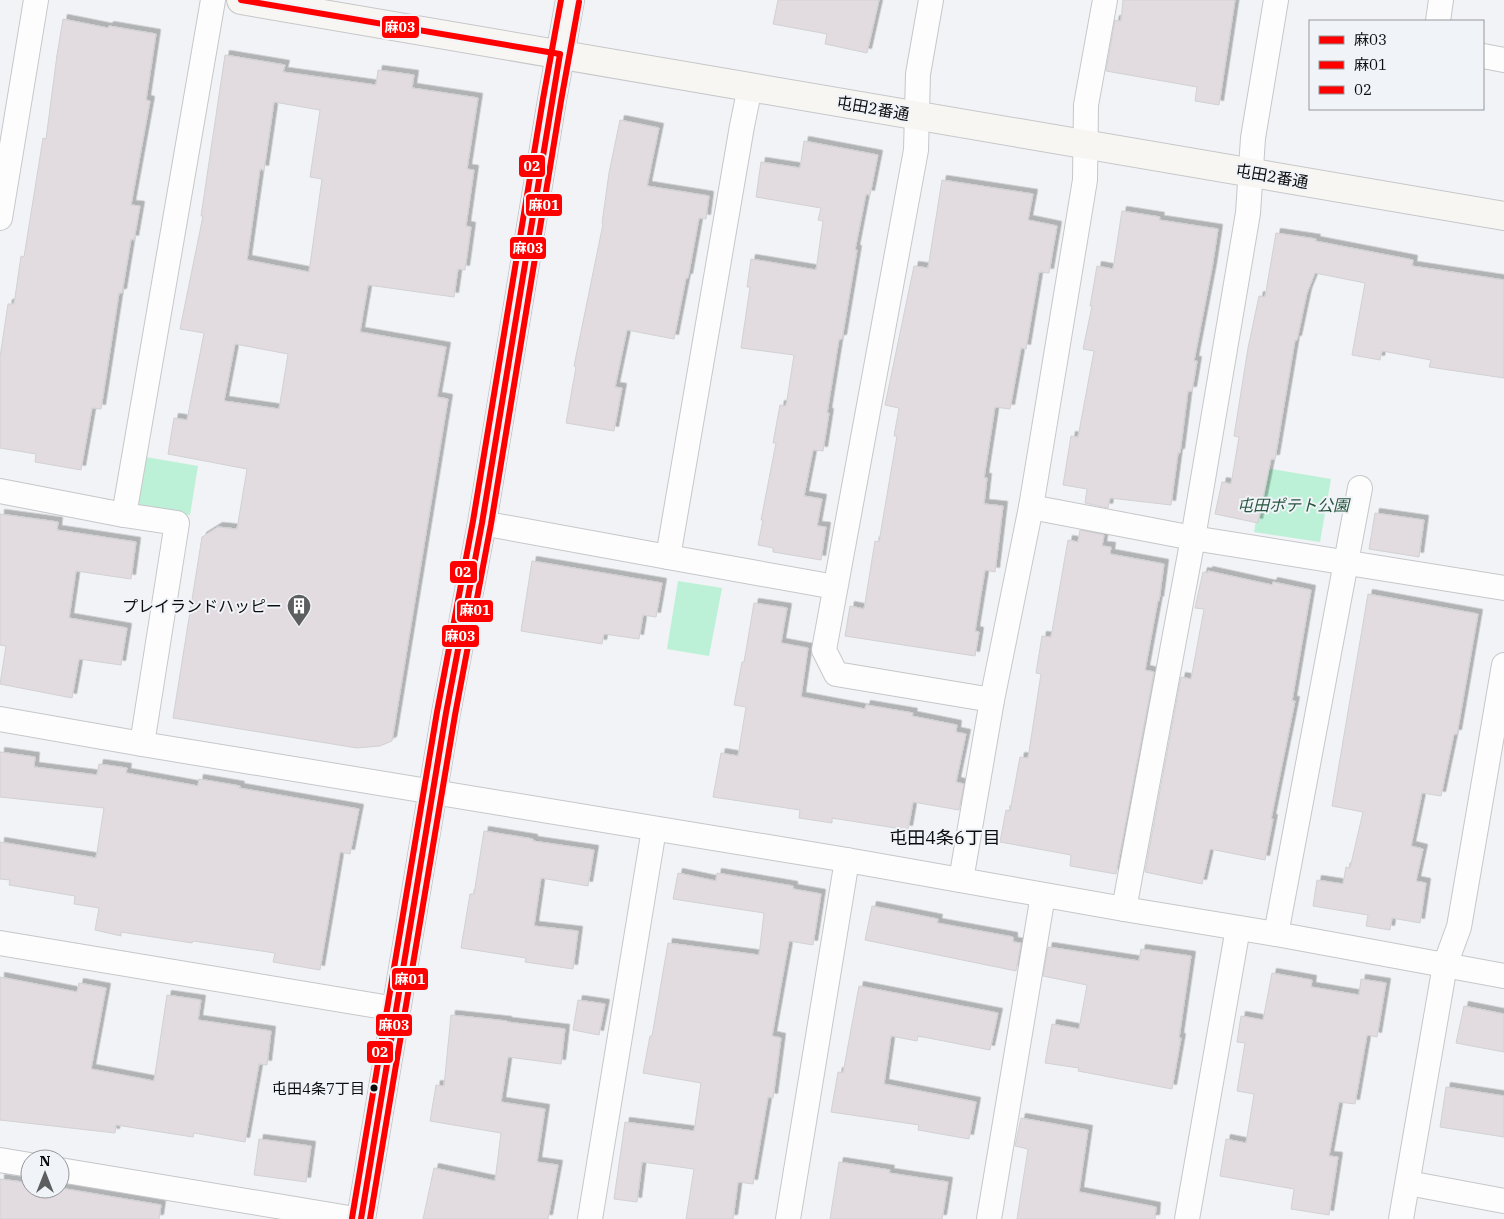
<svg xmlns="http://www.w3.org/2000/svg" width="1504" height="1219" font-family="'IBM Plex Serif','Noto Sans JP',serif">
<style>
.green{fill:#bcf1d8}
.building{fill:#e2dbdf;stroke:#d2d1d3;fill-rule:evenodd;filter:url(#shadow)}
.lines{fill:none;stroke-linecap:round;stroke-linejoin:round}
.street-casing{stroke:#c6c7c9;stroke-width:26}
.secondary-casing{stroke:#c6c7c9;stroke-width:30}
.street{stroke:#fdfdfe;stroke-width:24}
.secondary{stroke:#f8f6f3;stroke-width:28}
.bus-1-casing{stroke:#f0f3f7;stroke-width:10}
.bus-2-casing{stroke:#f0f3f7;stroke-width:10}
.bus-3-casing{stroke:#f0f3f7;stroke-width:10}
.bus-1{stroke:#f00;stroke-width:6}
.bus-2{stroke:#f00;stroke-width:6}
.bus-3{stroke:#f00;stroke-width:6}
.bus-dot{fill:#0c0d0e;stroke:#f0f3f7;stroke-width:2}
.labels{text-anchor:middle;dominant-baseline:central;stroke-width:4;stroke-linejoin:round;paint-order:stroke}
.bus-label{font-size:15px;fill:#0c0d0e;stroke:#f0f3f7;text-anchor:end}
.street-label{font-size:16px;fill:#0c0d0e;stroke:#f0f3f7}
.park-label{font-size:16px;font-style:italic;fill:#285640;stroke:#f0f3f7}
.poi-label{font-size:16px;fill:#0c0d0e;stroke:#f0f3f7;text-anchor:end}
.neighbourhood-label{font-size:18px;fill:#0c0d0e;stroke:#f0f3f7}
.line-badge{stroke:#f0f3f7;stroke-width:2}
.badge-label{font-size:14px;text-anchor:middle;font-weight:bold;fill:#fff}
</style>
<defs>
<filter id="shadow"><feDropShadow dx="4.5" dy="-4.5" stdDeviation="0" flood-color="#0004"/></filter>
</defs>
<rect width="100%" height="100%" fill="#f1f3f6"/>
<g class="green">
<path d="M140 456 198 466 190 515 131 505Z"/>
<path d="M1265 468 1331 479 1320 542 1254 532Z"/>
<path d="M678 581 722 588 709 656 667 649Z"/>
</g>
<g class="building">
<path d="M778 0H879L867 53 825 44 827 34 773 24Z"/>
<path d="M1123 0H1235L1219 105 1195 101 1197 87 1106 71 1115 20 1121 21Z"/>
<path d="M63 19 108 28 109 26 156 34 146 100 150 101 131 205 140 206 134 240 131 239 122 293H119L101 409 92 408 81 470 35 462 36 454 0 448V357L8 304H14L21 256 24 257 43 138 46 139 57 55Z"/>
<path d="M225 55 285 65 283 72 376 85 378 70 414 75 412 88 478 98 467 169 474 170 466 226 471 227 465 270 458 269 454 297 368 285 360 332 446 347 437 397 448 399 392 741 380 746 357 748 173 718 202 537 218 527 237 529 247 469 168 454 174 418 187 420 204 333 180 329 203 216H201ZM274 102 320 110 310 177 322 179 309 272 247 260 260 169 264 170ZM235 344 288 354 279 409 224 401Z"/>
<path d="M620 120 659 128 647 186 709 196 706 219 699 218 688 278H686L674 339 627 330 615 387 622 388 614 431 566 423 576 367 574 366 603 224 602 223 609 173Z"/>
<path d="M804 141 878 155 870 195 866 194 855 250H857L842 339H839L827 413H829L823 451 813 450 804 496 822 499 817 526 826 527 821 560 773 552V548L758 545 763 520H761L776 443H773L780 405 786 406 794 355 741 348 750 287H747L751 259 816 270 823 221 818 220 821 208 756 197 761 162 800 168Z"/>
<path d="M942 180 1033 194 1028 220 1057 226 1049 273 1039 272 1026 349 1021 348 1010 409 995 407 984 478H987L984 504 1003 506 995 572 985 570 975 631 979 632 975 656 845 636 850 606 864 609 875 541 879 542 897 436H894L899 408 885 405 914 266 928 268Z"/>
<path d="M1122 211 1160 217 1159 220 1218 229 1212 268 1194 361H1197L1192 391H1188L1180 453H1178L1171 505 1110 498 1108 508 1085 503 1087 489 1063 485 1071 436 1078 437 1094 351 1083 349 1092 306H1090L1097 266 1113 269Z"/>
<path d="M1276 233 1316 239 1315 241 1413 260 1412 266 1504 280V378L1429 367 1431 360 1382 351 1380 360 1352 355 1365 283 1315 273 1307 293 1297 340H1295L1275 459H1271L1258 523 1215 514 1222 482 1231 484 1239 437 1234 436 1248 348 1259 296 1265 297Z"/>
<path d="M1375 513 1424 520 1419 557 1369 549Z"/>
<path d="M0 514 58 522 57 530 136 542 131 579 76 571 69 618 127 628 121 665 79 659 72 698 0 684 6 646 0 645Z"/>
<path d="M1080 530 1104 535 1102 546 1111 547 1110 554 1164 564 1159 601 1158 600 1145 670 1154 672 1116 874 1070 866 1071 855 1000 842 1006 810 1010 811 1020 757 1028 758 1041 674 1036 673 1042 636 1051 637 1068 540 1078 542Z"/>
<path d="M532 561 662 583 656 617 643 615 639 639 604 634 602 644 521 631Z"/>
<path d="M1208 571 1272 585 1273 582 1311 590 1292 701H1295L1271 819H1273L1265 860 1210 849 1202 884 1145 872 1181 677 1191 679 1204 609 1195 608 1203 572 1208 573Z"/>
<path d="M1368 594 1478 614 1457 734H1454L1441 796 1422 793 1411 846 1423 849 1416 881 1426 883 1420 923 1392 918 1390 930 1366 926 1368 915 1313 906 1317 880 1343 884 1346 867 1350 868 1363 812 1332 806Z"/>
<path d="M754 603 787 608 781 643 808 648 801 697 865 709 866 705 913 713 912 716 957 725 956 732 966 734 956 782 964 784 959 810 913 802 908 830 832 818V823L799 818 800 810 713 797 721 753 738 756 746 707 734 705 742 662H744Z"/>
<path d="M0 752 35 757 34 767 97 775 99 764 127 768 126 773 198 786 199 779 240 786 239 788 359 809 350 854 340 852 320 970 273 962 275 953 193 941 192 943 121 932V936L95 930 99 908 74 904 75 896 9 885 10 880 0 879V842L96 858 104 808 0 797Z"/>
<path d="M484 831 533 839V841L594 850 588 886 541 878 534 926 578 931 573 969 525 962 526 958 461 948 470 894H474Z"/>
<path d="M678 873 716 881 717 873 793 886V889L821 894 813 945 789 941 772 1036 781 1038 773 1098 768 1097 753 1184 738 1182 733 1219H686L694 1169 642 1162 637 1202 614 1199 625 1122 694 1131 701 1083 643 1073 650 1036H652L668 943 759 955 764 913 673 899Z"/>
<path d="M872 906 938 919 937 923 1013 937V942L1021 943 1016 971 865 940Z"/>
<path d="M1048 947 1139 961 1141 949 1191 956 1179 1038H1181L1172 1089 1078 1071 1079 1068 1045 1063 1052 1024 1079 1029 1087 985 1043 976Z"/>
<path d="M1272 973 1312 980 1311 987 1359 995 1361 979 1386 983 1377 1037 1367 1035 1355 1104 1339 1102 1329 1156 1338 1157 1329 1215 1291 1209 1294 1189 1220 1176 1226 1139 1246 1143 1254 1094 1237 1091 1245 1043 1237 1042 1241 1016 1263 1020Z"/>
<path d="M0 977 77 992 79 983 106 988 91 1069 154 1081 167 995 201 1000 198 1020 271 1031 267 1065 259 1064 245 1142 194 1133 193 1137 116 1125 115 1133 0 1120Z"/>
<path d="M859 986 998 1013 990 1050 918 1036 917 1041 891 1036 884 1084 976 1102 969 1139 918 1130 919 1125 831 1112 838 1072 843 1073Z"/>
<path d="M578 1000 605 1004 599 1035 573 1030Z"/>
<path d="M1464 1006 1504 1014V1052L1456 1043Z"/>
<path d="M451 1015 507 1021V1022L565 1029 561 1064 508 1057 501 1102 545 1109 537 1162 558 1165 548 1219H423L434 1168 495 1181 501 1133 430 1121 436 1085 444 1086Z"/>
<path d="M1446 1087 1504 1096V1137L1440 1127Z"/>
<path d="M1021 1118 1088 1130 1079 1192 1156 1207 1155 1219H1017L1028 1149 1015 1146Z"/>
<path d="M259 1139 311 1146 306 1182 254 1175Z"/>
<path d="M839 1162 890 1170 889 1173 948 1182 942 1219H830Z"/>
<path d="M0 1179 30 1183V1189L60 1188 161 1205 159 1219H0Z"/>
</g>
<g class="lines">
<defs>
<g id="street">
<path d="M931 0 918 74 916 150 824 650 836 674 992 700"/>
<path d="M1438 21 1441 0"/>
<path d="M1483 56 1504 60"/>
<path d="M0 218 36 0"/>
<path d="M0 491 124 515 177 523 142 744"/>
<path d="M1031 507 1193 538 1504 588"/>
<path d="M124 515 213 0"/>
<path d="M482 523 668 557 742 126 750 87"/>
<path d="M668 557 835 587"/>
<path d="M0 719 142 744 847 860 1124 909 1276 934 1504 976"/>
<path d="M961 880 992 700 1031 507 1085 180 1086 105 1105 0"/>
<path d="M1124 909 1193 538 1248 213 1253 138 1276 0"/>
<path d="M1276 934 1360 488"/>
<path d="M0 943 396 1009"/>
<path d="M0 1160 30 1165"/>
<path d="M60 1170 355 1219"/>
<path d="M1408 1183 1504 1201"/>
<path d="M590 1219 654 829"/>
<path d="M788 1219 847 860"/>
<path d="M989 1219 1043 895"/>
<path d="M1187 1219 1238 928"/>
<path d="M1401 1219 1445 965 1459 927 1504 665"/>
</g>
<g id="secondary">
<path d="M241 0 1504 216"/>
<path d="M361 1219 446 713 482 523 552 100 570 0"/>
</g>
</defs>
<use href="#street" class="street-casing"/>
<use href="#secondary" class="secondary-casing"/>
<use href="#street" class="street"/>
<use href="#secondary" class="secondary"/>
<defs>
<g id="bus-1">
<path d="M241 0 560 54"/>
<path d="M361 1219 446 713 482 523 560 54"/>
</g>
<path id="bus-2" d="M370 1219 455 715 491 524 561 101 579 2"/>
<path id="bus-3" d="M352 1218 437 712 473 521 543 99 561 0"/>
</defs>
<use href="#bus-1" class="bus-1-casing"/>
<use href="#bus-2" class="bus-2-casing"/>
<use href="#bus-3" class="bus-3-casing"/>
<use href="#bus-1" class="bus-1"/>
<use href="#bus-2" class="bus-2"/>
<use href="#bus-3" class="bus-3"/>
</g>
<defs>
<symbol id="building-pin" viewBox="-11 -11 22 30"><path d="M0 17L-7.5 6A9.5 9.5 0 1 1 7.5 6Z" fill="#5c5e5f" stroke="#f0f3f7"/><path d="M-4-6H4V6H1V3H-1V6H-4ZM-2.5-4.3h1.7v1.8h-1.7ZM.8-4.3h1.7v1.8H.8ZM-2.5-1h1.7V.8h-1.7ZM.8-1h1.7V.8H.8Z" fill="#fff"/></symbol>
</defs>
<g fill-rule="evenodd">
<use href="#building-pin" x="285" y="592" width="28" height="38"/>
</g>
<circle class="bus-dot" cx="374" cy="1088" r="4.5"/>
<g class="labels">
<g class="bus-label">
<text x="365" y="1088">屯田4条7丁目</text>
</g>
<g class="street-label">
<text transform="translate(873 108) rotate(10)">屯田2番通</text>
<text transform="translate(1272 176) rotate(10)">屯田2番通</text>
</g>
<g class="park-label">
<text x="1293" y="505">屯田ポテト公園</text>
</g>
<g class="poi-label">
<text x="282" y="606">プレイランドハッピー</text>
</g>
<g class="neighbourhood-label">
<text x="945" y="837">屯田4条6丁目</text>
</g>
</g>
<g class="line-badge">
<rect x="381" y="15" width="39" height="24" rx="5" fill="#f00"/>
<rect x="518" y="154" width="28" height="24" rx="5" fill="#f00"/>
<rect x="525" y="193" width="38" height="24" rx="5" fill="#f00"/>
<rect x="509" y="236" width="38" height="24" rx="5" fill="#f00"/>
<rect x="449" y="560" width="29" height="24" rx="5" fill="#f00"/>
<rect x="456" y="599" width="38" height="24" rx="5" fill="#f00"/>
<rect x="441" y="624" width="39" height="24" rx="5" fill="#f00"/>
<rect x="391" y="967" width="38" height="24" rx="5" fill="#f00"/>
<rect x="375" y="1013" width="38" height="24" rx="5" fill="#f00"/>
<rect x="366" y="1040" width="28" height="24" rx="5" fill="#f00"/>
</g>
<g class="badge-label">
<text x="400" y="32">麻03</text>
<text x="532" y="171">02</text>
<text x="544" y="210">麻01</text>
<text x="528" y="253">麻03</text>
<text x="463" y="577">02</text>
<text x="475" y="615">麻01</text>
<text x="460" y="641">麻03</text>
<text x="410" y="984">麻01</text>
<text x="394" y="1030">麻03</text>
<text x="380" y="1057">02</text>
</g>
<rect x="1309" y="20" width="175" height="90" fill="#f0f3f7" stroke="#95979a"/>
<rect x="1319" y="36" width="25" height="8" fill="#ff0000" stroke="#95979a"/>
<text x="1354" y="45" font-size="15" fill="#0c0d0e">麻03</text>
<rect x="1319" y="61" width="25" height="8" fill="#ff0000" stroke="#95979a"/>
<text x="1354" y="70" font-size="15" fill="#0c0d0e">麻01</text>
<rect x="1319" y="86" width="25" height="8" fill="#ff0000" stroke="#95979a"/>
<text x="1354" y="95" font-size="15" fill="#0c0d0e">02</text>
<g transform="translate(45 1174)"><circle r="24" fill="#f0f3f7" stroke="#95979a"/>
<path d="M0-4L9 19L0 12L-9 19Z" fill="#5c5e5f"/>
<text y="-8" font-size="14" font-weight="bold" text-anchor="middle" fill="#0c0d0e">N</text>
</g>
</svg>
